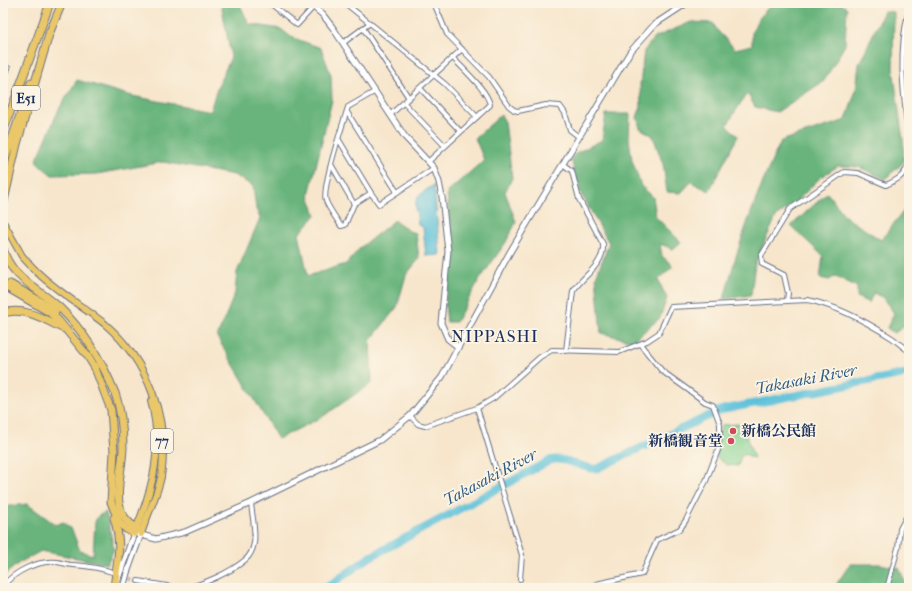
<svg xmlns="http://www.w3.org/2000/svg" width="912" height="591" font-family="'IM FELL French Canon','Noto Serif JP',serif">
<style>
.green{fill:#81d292;stroke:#4e8078}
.forest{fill:#68b47c;stroke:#42726d}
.water{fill:#5cc1da;stroke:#3c789c}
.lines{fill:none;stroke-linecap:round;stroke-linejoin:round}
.river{stroke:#5cc1da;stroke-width:8}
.minor-tunnel{stroke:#cbc1b6;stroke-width:4;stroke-dasharray:4 2;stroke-linecap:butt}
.minor-casing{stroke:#686f84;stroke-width:6}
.tertiary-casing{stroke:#686f84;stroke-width:7}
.primary-casing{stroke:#686f84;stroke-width:8}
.motorway-casing{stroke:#686f84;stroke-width:9}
.minor{stroke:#fff;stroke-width:4}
.tertiary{stroke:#fff;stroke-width:5}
.primary{stroke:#eac769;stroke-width:6}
.motorway{stroke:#eac769;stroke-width:7}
.poi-dot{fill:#d1495b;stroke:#fcf5e5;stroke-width:1.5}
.labels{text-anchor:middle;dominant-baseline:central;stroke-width:3.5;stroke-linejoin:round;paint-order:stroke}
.shield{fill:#fcf5e5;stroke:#5e6a86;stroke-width:1}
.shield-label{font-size:14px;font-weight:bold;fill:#1b2f5e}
.poi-label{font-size:15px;font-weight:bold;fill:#1b2f5e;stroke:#fcf5e5;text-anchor:start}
.water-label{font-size:16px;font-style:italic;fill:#2e5b83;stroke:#fcf5e5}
.quarter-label{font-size:17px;letter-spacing:1px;fill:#1b2f5e;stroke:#fcf5e5}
</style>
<rect width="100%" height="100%" fill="#fcf5e5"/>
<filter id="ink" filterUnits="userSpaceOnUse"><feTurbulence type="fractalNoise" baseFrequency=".025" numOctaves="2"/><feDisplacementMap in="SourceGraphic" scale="8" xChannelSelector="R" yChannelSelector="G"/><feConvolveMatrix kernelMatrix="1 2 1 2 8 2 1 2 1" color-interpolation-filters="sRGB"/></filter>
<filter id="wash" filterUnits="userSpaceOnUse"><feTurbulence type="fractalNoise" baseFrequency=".012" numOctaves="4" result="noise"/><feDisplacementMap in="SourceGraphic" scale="16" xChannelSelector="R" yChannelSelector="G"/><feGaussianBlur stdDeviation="0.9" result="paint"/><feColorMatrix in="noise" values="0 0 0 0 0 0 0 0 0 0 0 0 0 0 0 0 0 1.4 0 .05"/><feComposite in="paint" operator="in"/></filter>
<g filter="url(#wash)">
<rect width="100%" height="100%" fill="#f7e6cc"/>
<path class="green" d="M740 424 744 430 754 458 749 457 747 454 741 456 738 466 727 465 716 457 721 425Z"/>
<g class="forest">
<path d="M221 3H239L249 24 281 29 291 37 321 48 331 75 332 100 309 195 316 215 299 234 308 276 346 264 360 248 395 220 409 231 416 233 419 259 406 275 397 307 370 341 372 383 322 417 278 439 217 337 235 293 237 272 260 218 256 209 253 186 234 175 163 162 97 174 52 175 36 162 59 109 77 80 132 96 210 111 217 88 231 57Z"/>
<path d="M772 3H840L847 8 845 45 824 81 777 112 755 107 747 93 727 125 738 136 709 191 691 182 681 193 667 192 663 164 653 136 640 128 637 117 641 107 640 85 644 51 654 38 691 22 713 23 717 30 735 49 752 45V32L757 21Z"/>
<path d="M884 11 894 12 893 68 904 147 903 163 885 179 859 167 838 166 821 177 797 201 776 217 755 263 751 295 724 299C738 244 757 192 781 141L846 120 856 90 859 64Z"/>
<path d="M606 114H630L629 139 632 160 641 186 653 197 656 217 681 242 673 249 660 244 662 256 673 266 658 280 667 298 660 318 633 341 601 333 596 277 609 243 580 192 571 159 576 153 602 140Z"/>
<path d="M501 115 505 122 512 178 505 192 516 222 506 242 478 282 456 322H447L445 304 452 255 447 192 484 160 475 138Z"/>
<path d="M827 193 847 218 881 240 909 204V324L894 333 887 328 894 313 882 297 873 293 869 303 857 297V287L836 276 829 280 820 278 823 256 791 226Z"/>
<path d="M27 504 56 525 63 522 72 530 80 551 93 555 95 522 98 516 106 512 114 549 107 564 41 551 19 563 3 576V507Z"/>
<path d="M850 564H880L899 568 908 588H834Z"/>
</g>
<path class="water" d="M434 185 440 255 426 256 423 227 418 225C415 200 411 199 434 185Z"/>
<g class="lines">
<path class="river" d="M326 588 370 557 551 460C566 457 581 468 596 469L721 410 909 373"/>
</g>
</g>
<g filter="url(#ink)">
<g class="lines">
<path class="minor-tunnel" d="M118 575 138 581"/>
<defs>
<g id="minor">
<path d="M270 3 297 25 317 3"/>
<path d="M345 3 445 84 477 117"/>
<path d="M434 3 447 34 489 77 509 106 514 110 518 111 546 105 560 106 565 113 570 130 579 137"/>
<path d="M909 10C897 54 904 97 909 141"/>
<path d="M363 28 409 98"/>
<path d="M343 43 370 23"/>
<path d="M3 81 8 68"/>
<path d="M420 88 460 131"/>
<path d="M374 92 348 107C343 124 321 188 326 201 329 209 335 216 339 223L341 226 345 225 354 204 371 193 379 204 434 168"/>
<path d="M404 103 445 146"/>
<path d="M347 112 397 192"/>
<path d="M390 115 462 49"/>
<path d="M339 140 371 193"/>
<path d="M429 161 490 105C488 91 463 69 453 58"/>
<path d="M564 165 572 171 579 199 603 244C605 264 583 276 573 291L566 351"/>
<path d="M332 166 354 204"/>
<path d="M787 300 788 293 784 275 762 264 761 256 790 209 844 172 858 173 886 185C897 180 905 176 909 163"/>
<path d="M477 408 522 555 520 579"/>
<path d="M410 416 418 424 425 426 477 408 494 398 540 357 552 350 619 352 647 341 659 333 671 307 808 300C837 306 867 322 892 338 898 342 902 347 909 351"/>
<path d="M138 581 178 588"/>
<path d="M596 584 642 574 657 540 680 529 686 520 706 481 718 450 720 434V424L713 405 705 402 662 371 640 344"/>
<path d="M3 586C15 571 38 560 57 562 63 563 68 565 73 565 87 566 98 567 112 572"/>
<path d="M183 588C201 586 231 572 245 560 250 556 253 549 254 543 256 530 252 516 251 503"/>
<path d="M887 588 898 548 900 529 909 512"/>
</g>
<g id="tertiary">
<path d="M309 3 323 15 333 28 405 137 434 168 439 182 442 197 448 251 441 323 448 339 457 346"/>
<path d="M118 579 134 533 156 539 185 532 251 503 380 440 410 416 442 377 510 252 630 52 655 24 687 3"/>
<path d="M123 588 127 573 141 534"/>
</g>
<g id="primary">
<path d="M3 222 22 256 33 268C54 290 81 305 105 324 148 361 170 420 161 477 157 496 147 515 141 534"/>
<path d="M135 532C153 488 164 449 151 401"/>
</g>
<g id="motorway">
<path d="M49 34 62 3"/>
<path d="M3 132 50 3"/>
<path d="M3 165 31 83"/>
<path d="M3 205 17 144 50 31"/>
<path d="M3 249C11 278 38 288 59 307 84 331 102 361 115 393 121 410 123 429 123 447 123 474 106 512 137 528"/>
<path d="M10 284 45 304 55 312"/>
<path d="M3 285 49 312 58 320 87 355 95 368 111 410 114 452 111 502 119 522 126 529 134 533"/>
<path d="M3 313C25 307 42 318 62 328"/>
<path d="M114 518C123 546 117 561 114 588"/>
</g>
</defs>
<use href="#minor" class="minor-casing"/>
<use href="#tertiary" class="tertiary-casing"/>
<use href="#primary" class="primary-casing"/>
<use href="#motorway" class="motorway-casing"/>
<use href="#minor" class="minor"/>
<use href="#tertiary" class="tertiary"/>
<use href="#primary" class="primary"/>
<use href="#motorway" class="motorway"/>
</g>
</g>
<g class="poi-dot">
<circle cx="733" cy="431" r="4"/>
<circle cx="731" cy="441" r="4"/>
</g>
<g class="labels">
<g class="shield">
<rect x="12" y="86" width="28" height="24" rx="3"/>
<rect x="151" y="429" width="22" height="24" rx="3"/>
</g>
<g class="shield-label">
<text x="26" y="98">E51</text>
<text x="162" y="441">77</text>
</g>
<g class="poi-label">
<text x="741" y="431">新橋公民館</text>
<text x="723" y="441" text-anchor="end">新橋観音堂</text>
</g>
<g class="water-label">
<text transform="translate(806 379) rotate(-11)">Takasaki River</text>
<text transform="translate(490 477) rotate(-28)">Takasaki River</text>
</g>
<g class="quarter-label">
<text x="495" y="336">NIPPASHI</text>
</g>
</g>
<rect width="912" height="591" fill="none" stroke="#fcf5e5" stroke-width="16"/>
</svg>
